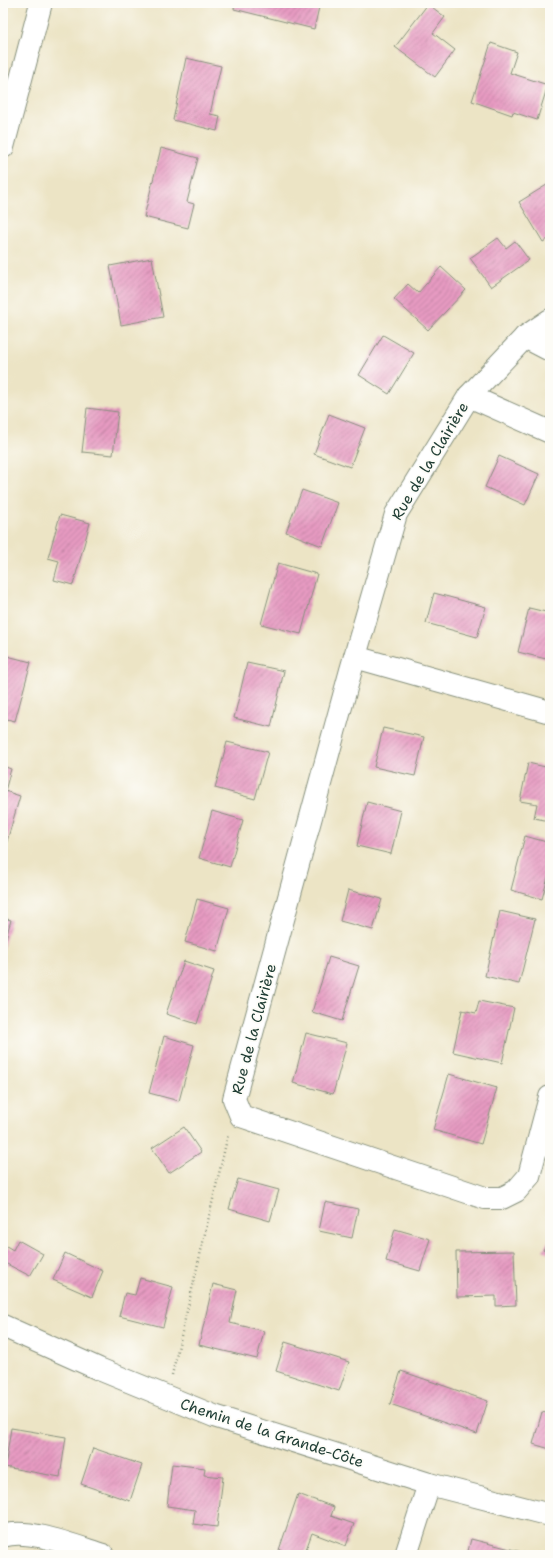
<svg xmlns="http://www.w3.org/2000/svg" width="553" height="1558" font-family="'Shantell Sans',sans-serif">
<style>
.building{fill:url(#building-hatch)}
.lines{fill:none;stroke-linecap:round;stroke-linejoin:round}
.minor-casing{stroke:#86907c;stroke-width:24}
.major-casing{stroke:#86907c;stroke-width:24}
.path{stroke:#86907c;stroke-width:2.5;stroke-dasharray:1 3;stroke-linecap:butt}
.minor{stroke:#fff;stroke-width:22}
.major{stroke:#fff;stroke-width:22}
.labels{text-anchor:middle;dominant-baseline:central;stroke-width:3.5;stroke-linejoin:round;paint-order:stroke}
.street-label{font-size:15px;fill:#1f3d34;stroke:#fdfcf7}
</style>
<defs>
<pattern id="building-hatch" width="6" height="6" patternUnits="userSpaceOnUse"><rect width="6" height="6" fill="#e69ac1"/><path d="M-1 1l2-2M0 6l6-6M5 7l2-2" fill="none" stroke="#ba7f9e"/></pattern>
</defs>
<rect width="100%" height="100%" fill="#fdfcf7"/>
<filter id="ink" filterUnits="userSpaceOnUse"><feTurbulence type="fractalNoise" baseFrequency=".025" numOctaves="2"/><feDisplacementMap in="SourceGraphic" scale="8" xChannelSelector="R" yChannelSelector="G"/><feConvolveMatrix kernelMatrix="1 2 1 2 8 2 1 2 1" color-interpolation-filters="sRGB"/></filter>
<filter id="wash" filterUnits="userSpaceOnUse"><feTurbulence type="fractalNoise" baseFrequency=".012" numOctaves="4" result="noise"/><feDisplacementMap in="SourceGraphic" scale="16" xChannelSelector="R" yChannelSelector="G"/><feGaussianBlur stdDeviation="0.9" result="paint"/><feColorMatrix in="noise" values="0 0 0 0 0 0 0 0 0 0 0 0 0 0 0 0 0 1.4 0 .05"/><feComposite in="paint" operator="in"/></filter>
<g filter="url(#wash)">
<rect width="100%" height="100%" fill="#ece4c5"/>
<g id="blocks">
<g class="building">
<path d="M235 3H320L314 29 234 9Z"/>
<path d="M428 4 445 17 433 33 455 50 435 77 395 47Z"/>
<path d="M491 43 517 52 510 73 548 85 537 120 513 112 512 115 472 101Z"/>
<path d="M186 58 221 66 210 114 220 116 217 131 173 120Z"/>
<path d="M161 148 198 158 187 202 194 204 188 228 144 217Z"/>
<path d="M550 183V238L543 242 519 202Z"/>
<path d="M498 238 506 248 515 241 529 260 491 287 470 258Z"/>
<path d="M152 258 163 317 121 325 110 266Z"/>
<path d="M441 267 466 290 428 330 394 299 408 284 418 293Z"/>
<path d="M383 335 414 353 389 394 359 375Z"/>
<path d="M87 408 118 412 113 455 82 452Z"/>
<path d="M329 414 365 428 350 467 314 454Z"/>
<path d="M499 456 539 474 525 505 485 487Z"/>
<path d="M302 490 338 503 322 546 286 532Z"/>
<path d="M60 515 90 523 73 585 54 580 59 561 48 558Z"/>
<path d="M278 563 317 574 301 634 261 624Z"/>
<path d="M434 593 486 607 477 637 426 623Z"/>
<path d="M529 608 550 613V660L518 652Z"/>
<path d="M3 655 31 662 15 721 3 718Z"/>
<path d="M247 663 284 671 271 727 234 718Z"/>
<path d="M383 728 424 737 415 776 374 767Z"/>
<path d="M227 742 268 752 255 799 215 788Z"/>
<path d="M528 763 550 768V821L534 818 537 804 520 801Z"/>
<path d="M3 766 11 769 5 791 20 796 3 855Z"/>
<path d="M367 802 401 811 391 854 357 846Z"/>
<path d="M212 811 243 820 230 867 199 858Z"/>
<path d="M525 836 550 843V870L542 899 511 890Z"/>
<path d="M348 890 382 899 373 930 340 921Z"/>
<path d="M197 899 229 908 217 951 185 942Z"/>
<path d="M500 911 535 919 519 984 485 976Z"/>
<path d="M3 918 11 920 3 948Z"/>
<path d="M329 957 359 966 342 1021 312 1012Z"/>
<path d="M184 961 214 971 197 1024 166 1014Z"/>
<path d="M479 1001 514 1008 502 1063 453 1052 462 1010 476 1013Z"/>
<path d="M306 1033 347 1043 333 1094 293 1083Z"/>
<path d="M164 1036 194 1045 179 1101 149 1093Z"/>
<path d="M449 1074 497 1088 481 1144 433 1130Z"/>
<path d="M184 1127 201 1152 169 1173 152 1148Z"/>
<path d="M238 1179 279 1190 270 1221 229 1209Z"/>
<path d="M325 1202 358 1209 352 1238 319 1231Z"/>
<path d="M395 1229 430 1239 420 1271 386 1261Z"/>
<path d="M550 1238V1254L543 1250Z"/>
<path d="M18 1240 43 1254 30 1276 3 1262V1244L13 1250Z"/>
<path d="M514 1251 516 1305 496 1306V1296L457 1297 456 1252Z"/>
<path d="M65 1253 103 1271 92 1297 53 1280Z"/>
<path d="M140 1278 173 1287 163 1327 119 1316 125 1293 135 1295Z"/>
<path d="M213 1284 237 1290 230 1323 264 1331 257 1359 199 1345Z"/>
<path d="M285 1342 349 1362 339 1391 276 1371Z"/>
<path d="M401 1371 488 1401 477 1434 390 1404Z"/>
<path d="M542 1412 550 1414V1449L533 1444Z"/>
<path d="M11 1428 66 1437 60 1477 5 1467Z"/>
<path d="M93 1448 142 1465 130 1501 81 1484Z"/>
<path d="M172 1464 205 1468 204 1475 223 1477 217 1527 193 1524 195 1510 167 1506Z"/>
<path d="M298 1494 334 1507 331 1516 354 1524 346 1546 312 1533 304 1555H294L279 1550Z"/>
<path d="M471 1539 526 1553 525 1555H467Z"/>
</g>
</g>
</g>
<g filter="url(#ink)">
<use href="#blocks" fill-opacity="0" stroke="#86907c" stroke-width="1"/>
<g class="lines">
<defs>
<g id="minor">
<path d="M3 147 41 3"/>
<path d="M550 320 525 337 469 396 396 514 351 670 234 1099 241 1116 485 1198H502L516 1191 529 1176 550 1097"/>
<path d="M525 337 550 350"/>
<path d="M469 396 550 432"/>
<path d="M355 657 550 712"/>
<path d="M3 1536C28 1527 77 1547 103 1555"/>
<path d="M406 1555 429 1484"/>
</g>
<path id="major" d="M3 1326 99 1369 214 1416 429 1484 550 1515"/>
</defs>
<use href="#minor" class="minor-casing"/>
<use href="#major" class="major-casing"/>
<path class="path" d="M172 1375 228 1135"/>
<use href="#minor" class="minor"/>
<use href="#major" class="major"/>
</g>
</g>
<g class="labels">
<g class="street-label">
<text transform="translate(430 461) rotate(-59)">Rue de la Clairière</text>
<text transform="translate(254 1029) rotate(-75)">Rue de la Clairière</text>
<text transform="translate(272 1433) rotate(18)">Chemin de la Grande-Côte</text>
</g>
</g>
<rect width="553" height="1558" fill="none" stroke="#fdfcf7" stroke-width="16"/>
</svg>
